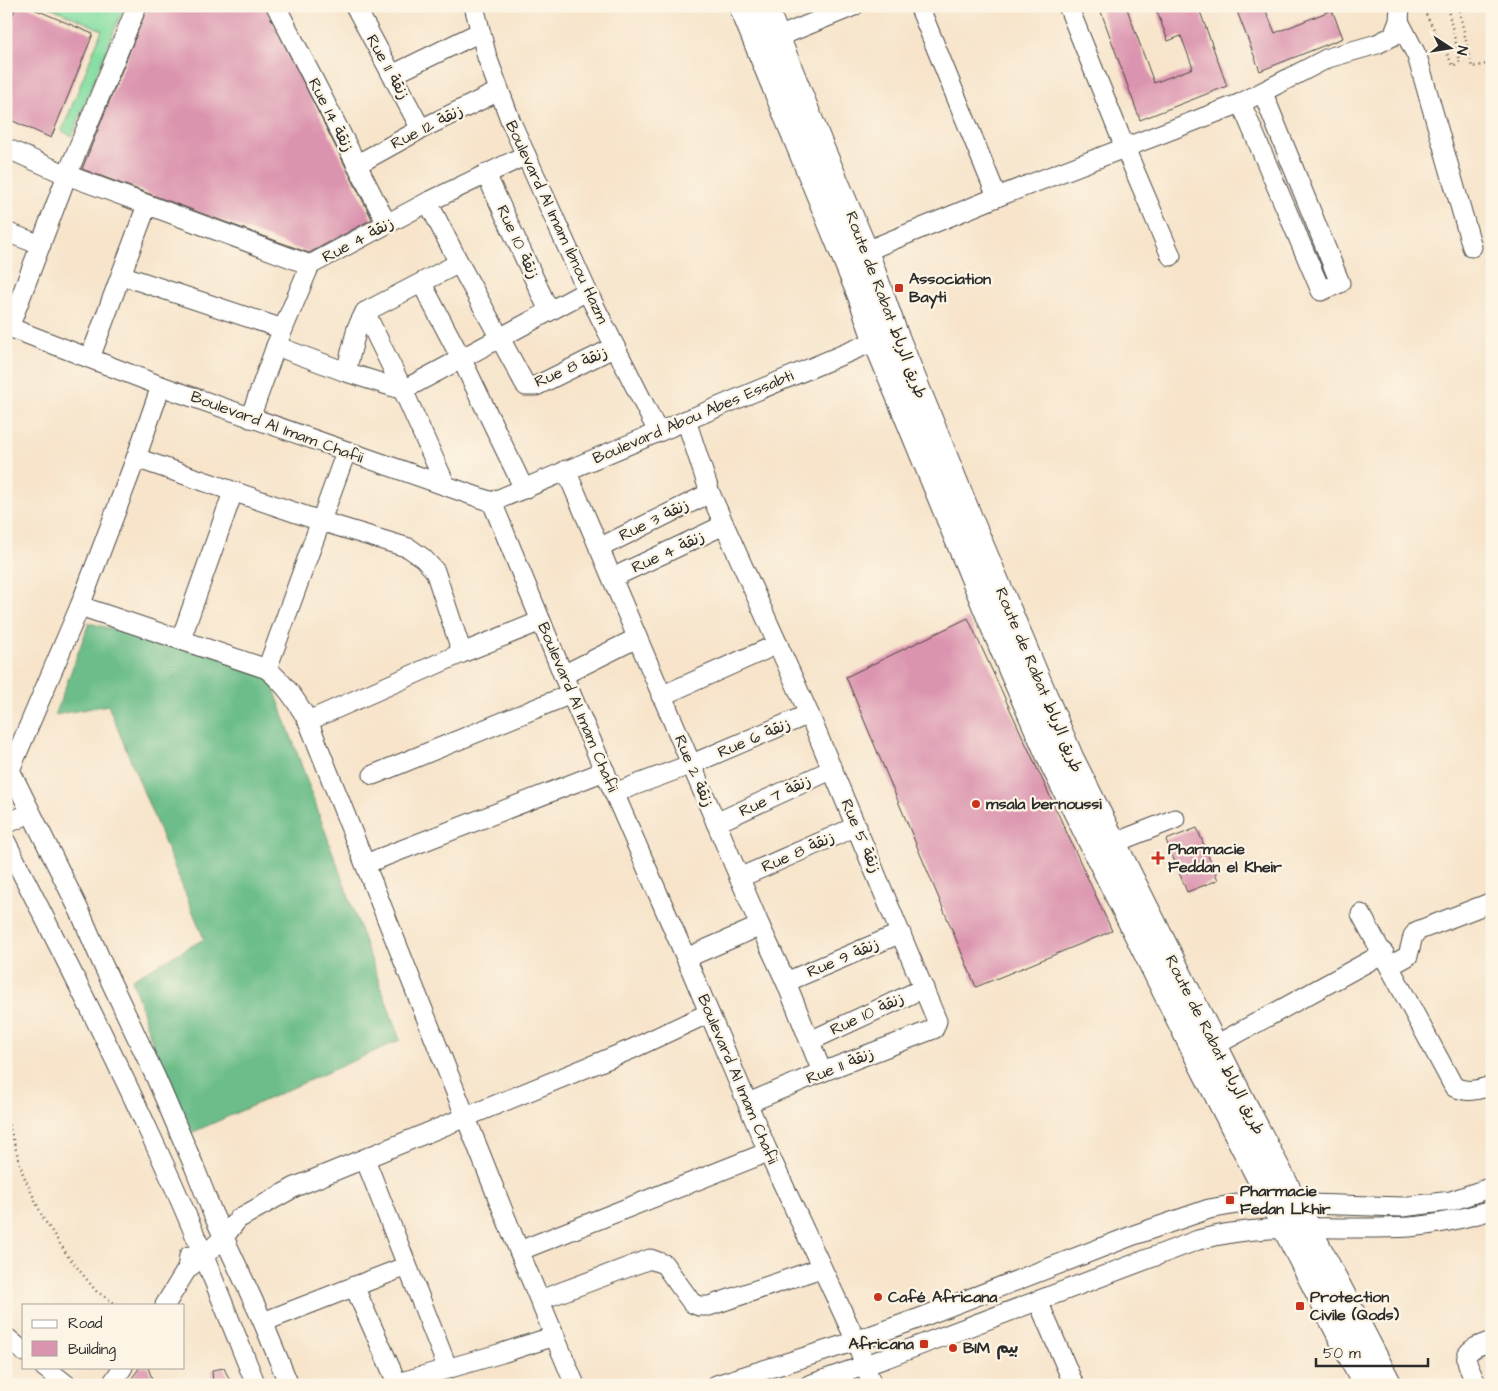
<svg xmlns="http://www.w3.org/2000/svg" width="1498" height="1391" font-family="'Architects Daughter','Playpen Sans Arabic',sans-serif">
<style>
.green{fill:#85dea3;stroke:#588467}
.forest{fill:#6cbd89;stroke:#4c745a}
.building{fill:#db94af}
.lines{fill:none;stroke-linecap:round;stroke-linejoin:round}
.minor-casing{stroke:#4a4743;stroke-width:21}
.major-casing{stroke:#4a4743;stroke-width:26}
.path{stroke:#4a4743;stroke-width:2.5;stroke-dasharray:1 4;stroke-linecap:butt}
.minor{stroke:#fff;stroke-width:19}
.major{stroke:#fff;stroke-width:24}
.poi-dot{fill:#c8321e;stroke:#fcf5e5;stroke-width:2}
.labels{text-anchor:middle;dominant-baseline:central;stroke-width:4.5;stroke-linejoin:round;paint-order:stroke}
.street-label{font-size:16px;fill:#2b2b2b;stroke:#fcf5e5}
.poi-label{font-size:16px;font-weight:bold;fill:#2b2b2b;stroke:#fcf5e5;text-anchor:start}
</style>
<rect width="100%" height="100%" fill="#fcf5e5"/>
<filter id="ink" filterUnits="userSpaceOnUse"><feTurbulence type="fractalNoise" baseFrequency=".02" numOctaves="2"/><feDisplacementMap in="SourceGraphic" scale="10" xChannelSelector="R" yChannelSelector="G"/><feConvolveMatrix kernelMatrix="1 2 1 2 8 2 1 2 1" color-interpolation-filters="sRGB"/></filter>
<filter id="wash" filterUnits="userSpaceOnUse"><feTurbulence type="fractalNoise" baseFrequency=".0096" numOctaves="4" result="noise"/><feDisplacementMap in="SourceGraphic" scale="20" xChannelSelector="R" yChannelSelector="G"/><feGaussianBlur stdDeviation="1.12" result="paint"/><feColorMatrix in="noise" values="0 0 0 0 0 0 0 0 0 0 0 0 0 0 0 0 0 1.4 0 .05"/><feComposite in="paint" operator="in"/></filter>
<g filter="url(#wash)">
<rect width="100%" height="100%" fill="#f7e4cb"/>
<path class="green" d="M48 6H124L72 136 62 131 102 30Z"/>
<path class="forest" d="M89 623 267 669 400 1040 182 1137 132 979 204 939 108 705 55 715Z"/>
<g id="blocks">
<g class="building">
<path d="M16 6H27L93 34 51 138 6 118V31Z"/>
<path d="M148 6H265L372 219 309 253 82 169Z"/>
<path d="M1099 6H1126L1154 83 1193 68 1181 36 1168 41 1155 6H1198L1227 86 1140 120Z"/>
<path d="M1235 6H1264L1275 33 1332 10 1343 38 1260 71Z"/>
<path d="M968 618 1112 931 976 987 846 677Z"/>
<path d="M1197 828 1218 880 1187 892 1166 840Z"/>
<path d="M140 1367H148L154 1385H127Z"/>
<path d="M224 1368 232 1385H213L212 1370Z"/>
</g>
</g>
</g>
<g filter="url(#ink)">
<use href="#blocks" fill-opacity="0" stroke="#4a4743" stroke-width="1"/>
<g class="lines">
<defs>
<g id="minor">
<path d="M276 6 387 224"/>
<path d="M355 6 421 129"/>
<path d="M474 6 487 57 511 122 587 291 658 432"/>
<path d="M919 6 997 197"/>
<path d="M1068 6 1125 148 1171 256"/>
<path d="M1399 21 1417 56 1472 247"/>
<path d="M778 37 854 6"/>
<path d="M392 75 480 32"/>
<path d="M1241 103 1321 291 1340 283 1263 93"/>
<path d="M6 148 67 175 310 265"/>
<path d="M356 165 421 129 499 91"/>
<path d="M486 174 549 311"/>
<path d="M428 202 459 263 526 386H536L615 347"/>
<path d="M6 232 41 245"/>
<path d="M866 251 997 197 1241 103 1328 58 1377 44 1393 36 1399 21 1400 6"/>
<path d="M121 275 283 329"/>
<path d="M422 284 462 360 524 489"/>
<path d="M365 312 403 390 446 486"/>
<path d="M6 326 161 386 492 502 571 694 686 958 768 1152 856 1341 872 1385"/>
<path d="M9 328 67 175 137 6"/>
<path d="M276 346 346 372 403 390 587 291"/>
<path d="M90 358 147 205"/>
<path d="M346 372 357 328 365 312 459 263"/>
<path d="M250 418 276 346 310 265 428 202 526 155"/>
<path d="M686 420 710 493 809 714 937 1021 934 1029 822 1072 748 1103"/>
<path d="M136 458 320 521 409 548 423 558 435 571 462 653"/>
<path d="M566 470 760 926 786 982 822 1072"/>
<path d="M492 502 887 336"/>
<path d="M599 548 710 493"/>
<path d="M612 578 724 525"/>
<path d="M80 606 267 669 346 452"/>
<path d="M181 639 233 492"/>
<path d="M267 669C286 685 296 700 308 721L519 1251 575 1385"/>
<path d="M563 675 637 638"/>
<path d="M661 696 778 644"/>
<path d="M308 721 462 653 541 621"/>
<path d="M6 762 80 912 103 965 156 1078 194 1166 213 1214 263 1322 289 1385"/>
<path d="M6 773 10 770 80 606 136 458 161 386"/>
<path d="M373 775 571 694"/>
<path d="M614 793 692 764 809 714"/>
<path d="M716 823 833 769"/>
<path d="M6 824 30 813"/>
<path d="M6 842C55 939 105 1035 150 1134 189 1216 222 1301 256 1385"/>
<path d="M1114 843 1175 819"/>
<path d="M365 864 605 771"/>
<path d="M739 878 857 826"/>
<path d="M1361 914 1454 1087C1468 1093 1477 1090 1492 1086"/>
<path d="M686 958 760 926"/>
<path d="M1390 966 1408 956 1413 936 1417 931 1492 902"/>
<path d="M786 982 901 933"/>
<path d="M810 1041 924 988"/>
<path d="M1216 1045 1384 953"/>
<path d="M365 1159 448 1369"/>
<path d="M519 1251 768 1152"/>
<path d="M187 1269 204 1256 224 1237 238 1219 295 1187 632 1049 709 1013"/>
<path d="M354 1286 398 1385"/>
<path d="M540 1300 650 1259 664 1264 692 1303 699 1306H709L821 1268"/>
<path d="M1038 1301 1074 1385"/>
<path d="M165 1305 187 1269 189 1256"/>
<path d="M263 1322 407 1266"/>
<path d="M6 1337 24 1352"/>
<path d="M44 1367 67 1385"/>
<path d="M398 1383 502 1353 555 1336"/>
<path d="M111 1385 123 1367"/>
<path d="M716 1385 856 1341 917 1319 1134 1235 1209 1209 1248 1202 1402 1207 1451 1201 1492 1187"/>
<path d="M809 1385 886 1358 1198 1240C1268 1221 1339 1231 1410 1227 1438 1225 1465 1218 1492 1210"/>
<path d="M1477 1385C1463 1356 1459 1352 1492 1341"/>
</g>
<g id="major">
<path d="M741 6 860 296 875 340 1012 673 1053 766 1197 1057 1365 1385"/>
<path d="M765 6 822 148 866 251 895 332 971 520 1071 757 1245 1105 1390 1385"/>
</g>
</defs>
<use href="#minor" class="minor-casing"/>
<use href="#major" class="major-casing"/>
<g class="path">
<path d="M1421 6 1442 43 1453 66 1460 61 1447 6"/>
<path d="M1458 6 1472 67 1492 63"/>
<path d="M6 1115 23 1174 43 1218 68 1256 96 1291 117 1305"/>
</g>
<use href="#minor" class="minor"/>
<use href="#major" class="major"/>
</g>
</g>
<g class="poi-dot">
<rect x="894" y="283" width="10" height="10" rx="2.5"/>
<circle cx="976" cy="804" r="5"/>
<path d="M1155.5 850.5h5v5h5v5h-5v5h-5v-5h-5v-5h5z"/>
<rect x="1225" y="1195" width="10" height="10" rx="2.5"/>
<circle cx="878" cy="1297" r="5"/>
<rect x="1295" y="1301" width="10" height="10" rx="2.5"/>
<rect x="919" y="1339" width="10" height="10" rx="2.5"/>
<circle cx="953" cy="1348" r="5"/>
</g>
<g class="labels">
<g class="street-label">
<text transform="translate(388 67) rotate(61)">Rue 11 زنقة</text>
<text transform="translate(331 115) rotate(63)">Rue 14 زنقة</text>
<text transform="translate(427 127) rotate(-27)">Rue 12 زنقة</text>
<text transform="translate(557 222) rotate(65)">Boulevard Al Imam Ibnou Hazm</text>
<text transform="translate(358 240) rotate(-28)">Rue 4 زنقة</text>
<text transform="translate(518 242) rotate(65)">Rue 10 زنقة</text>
<text transform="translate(886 305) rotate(69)">Route de Rabat طريق الرباط</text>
<text transform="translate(571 367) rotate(-24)">Rue 8 زنقة</text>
<text transform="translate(693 417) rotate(-23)">Boulevard Abou Abes Essabti</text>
<text transform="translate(277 427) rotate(20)">Boulevard Al Imam Chafii</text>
<text transform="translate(654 520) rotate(-26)">Rue 3 زنقة</text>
<text transform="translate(668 552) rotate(-25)">Rue 4 زنقة</text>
<text transform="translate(1039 680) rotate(67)">Route de Rabat طريق الرباط</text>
<text transform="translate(578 707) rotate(67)">Boulevard Al Imam Chafii</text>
<text transform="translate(754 738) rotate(-23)">Rue 6 زنقة</text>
<text transform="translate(694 771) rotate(67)">Rue 2 زنقة</text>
<text transform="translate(775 796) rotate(-25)">Rue 7 زنقة</text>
<text transform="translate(861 836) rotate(67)">Rue 5 زنقة</text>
<text transform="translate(798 852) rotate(-24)">Rue 8 زنقة</text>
<text transform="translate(843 958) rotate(-23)">Rue 9 زنقة</text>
<text transform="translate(867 1014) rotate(-25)">Rue 10 زنقة</text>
<text transform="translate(1215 1045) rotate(63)">Route de Rabat طريق الرباط</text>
<text transform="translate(840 1066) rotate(-22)">Rue 11 زنقة</text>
<text transform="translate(738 1079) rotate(67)">Boulevard Al Imam Chafii</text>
</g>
<g class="poi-label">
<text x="909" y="279">Association<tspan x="909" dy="18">Bayti</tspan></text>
<text x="986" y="804">msala bernoussi</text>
<text x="1168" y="849">Pharmacie<tspan x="1168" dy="18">Feddan el Kheir</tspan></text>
<text x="1240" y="1191">Pharmacie<tspan x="1240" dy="18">Fedan Lkhir</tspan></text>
<text x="888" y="1297">Café Africana</text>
<text x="1310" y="1297">Protection<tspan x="1310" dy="18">Civile (Qods)</tspan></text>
<text x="914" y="1344" text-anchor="end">Africana</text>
<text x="963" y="1348">BIM بيم</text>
</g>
</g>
<rect width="1498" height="1391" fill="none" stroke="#fcf5e5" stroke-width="25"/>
<rect x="22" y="1304" width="162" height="65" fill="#fcf5e5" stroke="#a8a49b"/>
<rect x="32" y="1320" width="25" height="8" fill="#ffffff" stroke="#a8a49b"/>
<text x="68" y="1328" font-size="15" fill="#2b2b2b">Road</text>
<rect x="32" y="1341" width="25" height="15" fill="#db94af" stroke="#a8a49b"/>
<text x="68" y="1354" font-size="15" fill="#2b2b2b">Building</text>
<g transform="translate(1450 48) rotate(102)" stroke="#fcf5e5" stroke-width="4" paint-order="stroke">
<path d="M0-4L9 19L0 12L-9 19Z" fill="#2b2b2b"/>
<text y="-8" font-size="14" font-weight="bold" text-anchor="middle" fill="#2b2b2b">N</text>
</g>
<path d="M1316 1358v8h112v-8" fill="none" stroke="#2b2b2b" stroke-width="2.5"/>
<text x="1323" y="1358" font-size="15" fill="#2b2b2b" stroke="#fcf5e5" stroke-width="4" paint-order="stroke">50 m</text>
</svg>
